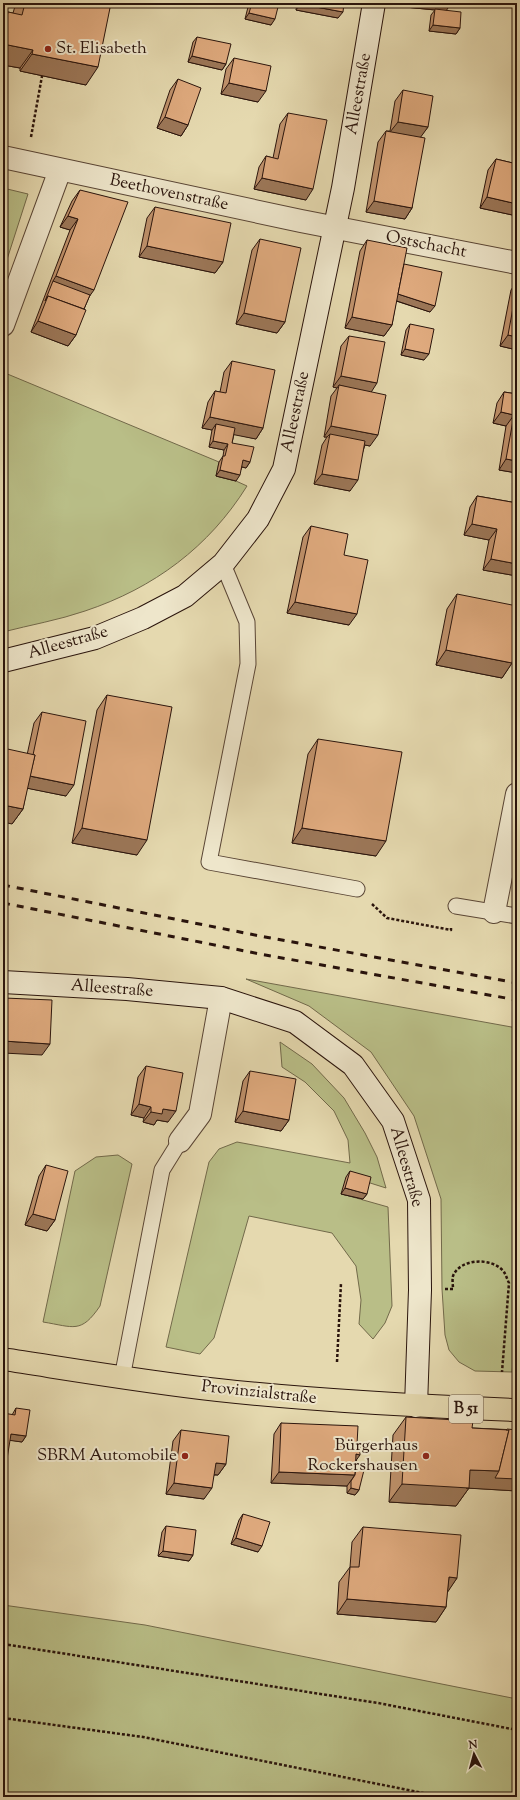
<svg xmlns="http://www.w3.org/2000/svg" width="520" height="1800" font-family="'Sorts Mill Goudy',serif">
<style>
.green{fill:#b9be87;stroke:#72694a}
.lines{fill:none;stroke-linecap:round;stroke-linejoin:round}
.lane-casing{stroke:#594535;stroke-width:17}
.street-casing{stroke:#594535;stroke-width:24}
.secondary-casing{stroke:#2a140c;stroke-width:24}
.primary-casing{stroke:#2a140c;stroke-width:24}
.path{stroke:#2a140c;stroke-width:2.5;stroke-dasharray:3 2;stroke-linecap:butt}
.lane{stroke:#eee6cb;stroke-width:15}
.street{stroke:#eee6cb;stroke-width:22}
.secondary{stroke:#eee6cb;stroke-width:22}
.primary{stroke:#e5d9af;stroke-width:22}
.rail{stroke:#2a140c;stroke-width:3;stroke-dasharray:7 7;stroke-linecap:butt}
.wall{fill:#c0926c;stroke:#2a140c}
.shaded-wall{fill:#9c7758;stroke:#2a140c}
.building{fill:#dfaa7e;stroke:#2a140c}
.poi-dot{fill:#8f2418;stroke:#eee6cb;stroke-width:1.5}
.labels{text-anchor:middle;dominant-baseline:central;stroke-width:4;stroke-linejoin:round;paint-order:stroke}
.shield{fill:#eee6cb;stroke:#655345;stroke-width:1}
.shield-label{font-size:16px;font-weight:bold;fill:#2a140c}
.poi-label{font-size:17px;fill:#2a140c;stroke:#eee6cb;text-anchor:end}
.street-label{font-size:17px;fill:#2a140c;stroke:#eee6cb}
</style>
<rect width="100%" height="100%" fill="#e5d9af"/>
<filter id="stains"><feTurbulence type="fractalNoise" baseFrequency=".005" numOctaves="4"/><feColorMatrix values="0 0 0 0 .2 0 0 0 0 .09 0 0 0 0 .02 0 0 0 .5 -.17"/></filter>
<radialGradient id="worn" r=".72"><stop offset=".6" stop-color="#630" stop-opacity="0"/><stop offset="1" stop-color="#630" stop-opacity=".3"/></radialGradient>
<g class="green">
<path d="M3 188 28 194 3 272Z"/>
<path d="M5 373 219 462 216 476 236 481 247 486C209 547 154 588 85 611 59 620 30 625 3 632V380Z"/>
<path d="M246 979 517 1028V1324L512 1372 475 1371 459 1362 449 1350 445 1335 442 1289 441 1199 414 1116 371 1052 309 1006Z"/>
<path d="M280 1042 312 1064 344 1098 365 1133 377 1157 386 1188 367 1182 342 1194 388 1207 392 1306 385 1323 373 1339 359 1324 361 1300 356 1266 332 1233 249 1216 214 1338 200 1354 166 1347 209 1162 219 1149 237 1142 350 1163 348 1140 334 1111 305 1082 282 1067Z"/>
<path d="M118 1155 132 1164 100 1306C81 1334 74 1327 43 1322L75 1171 96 1157Z"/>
<path d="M3 1605 145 1625 517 1699V1797H3Z"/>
</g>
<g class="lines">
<defs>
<g id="lane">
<path d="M223 564 247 622 248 664 209 862 357 889"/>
<path d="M456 906 517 916"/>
<path d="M122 1378 162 1170 180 1141"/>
</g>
<g id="street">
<path d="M3 157 301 221 517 263"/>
<path d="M3 325 60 170"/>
<path d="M494 912 517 794"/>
<path d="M180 1141 200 1114 221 998"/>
</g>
<g id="secondary">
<path d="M3 661 95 638 143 618 185 596 223 564 258 519 284 469 343 188 374 3"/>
<path d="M3 982 127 989 221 998 295 1022 353 1065 393 1121 419 1200 420 1290 416 1406"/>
</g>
<path id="primary" d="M3 1359C75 1370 146 1382 218 1390 318 1401 417 1406 517 1410"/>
</defs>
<use href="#lane" class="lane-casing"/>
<use href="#street" class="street-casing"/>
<use href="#secondary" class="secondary-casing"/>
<use href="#primary" class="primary-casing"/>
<g class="path">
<path d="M31 137 42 76"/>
<path d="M372 904 387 918 451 930V928"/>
<path d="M445 1289H453C453 1285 452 1280 453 1276 460 1258 493 1257 504 1272 506 1275 507 1279 509 1283L502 1372"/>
<path d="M337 1362 341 1283"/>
<path d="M3 1644 378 1703 517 1730"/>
<path d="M3 1718 143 1737 443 1797"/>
</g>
<use href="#lane" class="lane"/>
<use href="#street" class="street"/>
<use href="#secondary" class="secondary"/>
<use href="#primary" class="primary"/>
<g class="rail">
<path d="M3 885 265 937 517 983"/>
<path d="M3 903 260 954 517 1000"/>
</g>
</g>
<g class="wall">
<path d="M16 3H111L86 85 20 71V68L3 65V20L8 12 13 13Z"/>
<path d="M249 3H279L271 25 245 19Z"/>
<path d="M297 3H344L338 18 296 10Z"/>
<path d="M405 3H450V5L446 10 460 28 456 34 429 31 431 15 435 10 405 7Z"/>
<path d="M197 37 226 64 222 70 188 62 193 42Z"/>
<path d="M234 58 258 102 221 94 226 69Z"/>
<path d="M178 79 188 125 181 136 157 128 170 90Z"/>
<path d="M403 90 428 127 420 137 412 208 405 219 366 212 378 142 386 131H390L395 101Z"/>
<path d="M288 113 306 200 254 189 259 167 266 156 273 158 280 124Z"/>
<path d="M496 159 517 164V216L480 208 488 170Z"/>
<path d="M80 190 90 295 84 309 76 335 68 346 31 332 70 230 60 227 72 201Z"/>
<path d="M155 207 223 262 215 273 139 257 147 218Z"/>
<path d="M260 239 285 322 277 333 236 324 252 250Z"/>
<path d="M367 240 404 264 430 312 396 301 392 325 384 336 345 328 360 251Z"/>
<path d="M517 281V350L500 346 511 290Z"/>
<path d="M410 324 424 360 401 355 406 330Z"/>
<path d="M349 336 371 392 370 446 365 445 350 491 314 484 322 445 327 437H324L331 396 337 388 333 387 341 346Z"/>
<path d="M232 361 263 428 256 439 234 434 232 443 250 462 246 468 242 467 236 481 216 476 219 462 223 456 224 450 209 447 212 430 202 428 208 402 215 391 220 392 224 372Z"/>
<path d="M504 392 517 394V473L499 470 506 426 493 423 497 403Z"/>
<path d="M477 496 517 503V576L483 570 489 540 464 535 470 507Z"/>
<path d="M311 526 344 555 349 625 287 613 303 537Z"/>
<path d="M457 594 512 663 502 678 436 665 447 609Z"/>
<path d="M107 695 137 855 72 843 97 710Z"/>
<path d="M42 712 66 796 27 788 23 809 12 824 34 723Z"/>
<path d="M318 739 376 856 292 843 308 754Z"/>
<path d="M146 1066 168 1122 157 1120 154 1125 143 1122 144 1118 131 1115 138 1077Z"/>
<path d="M250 1071 289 1120 281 1131 235 1122 243 1081Z"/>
<path d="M46 1165 55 1220 47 1231 25 1225 39 1176Z"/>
<path d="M350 1171 367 1194 363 1199 341 1194 346 1177Z"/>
<path d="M16 1408 26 1436 22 1442 10 1440 12 1415Z"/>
<path d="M406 1417 472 1428 517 1430V1491L469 1488 456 1506 389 1502 393 1435Z"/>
<path d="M281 1423 357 1444 356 1468 359 1490 355 1495 347 1493V1486L271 1483 274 1434Z"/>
<path d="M181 1430 226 1464 218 1475H214L204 1499 166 1494 173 1441Z"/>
<path d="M243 1514 258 1552 231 1544 239 1520Z"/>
<path d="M166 1526 193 1555 189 1561 158 1556 162 1532Z"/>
<path d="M363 1527 457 1578 447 1592 446 1607 436 1622 337 1614 339 1582 350 1567 352 1542Z"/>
</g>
<g class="shaded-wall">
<path d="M407 3H431L450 5 446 11 405 7Z"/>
<path d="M300 4 343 12 338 18 296 10Z"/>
<path d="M249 13 275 19 271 25 245 19Z"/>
<path d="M433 25 460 28 456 34 429 31Z"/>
<path d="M3 44 33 50 20 68 3 65Z"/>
<path d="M32 54 98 67 86 85 20 71Z"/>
<path d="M192 56 226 64 222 70 188 62Z"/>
<path d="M229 83 266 91 258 102 221 94Z"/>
<path d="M165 117 188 125 181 136 157 128Z"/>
<path d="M398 122 428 127 420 138 390 132Z"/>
<path d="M262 178 313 189 306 200 254 189Z"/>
<path d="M487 197 517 204V216L480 208Z"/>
<path d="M374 201 412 208 405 219 366 212Z"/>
<path d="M68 216 78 219 70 230 60 227Z"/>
<path d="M147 246 223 262 215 273 139 257Z"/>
<path d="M56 276 94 290 86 301 53 281Z"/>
<path d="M395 293 435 306 430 312 391 299Z"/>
<path d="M244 313 285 322 277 333 236 324Z"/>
<path d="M352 317 392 325 384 336 345 328Z"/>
<path d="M38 321 76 335 68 346 31 332Z"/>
<path d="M508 335 517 337V350L500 346Z"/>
<path d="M405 349 429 354 424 360 401 355Z"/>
<path d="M341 376 377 383 370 394 339 385 337 388 333 387Z"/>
<path d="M501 412 514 415 506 426 493 423Z"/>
<path d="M210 417 263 428 256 439 215 431 216 424 212 430 202 428Z"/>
<path d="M331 426 378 435 370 446 329 438 330 434 327 437H324Z"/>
<path d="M213 441 228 444 224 450 209 447Z"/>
<path d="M506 459 517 461V473L499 470Z"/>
<path d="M243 460 250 462 246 468 239 466Z"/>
<path d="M220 470 240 475 236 481 216 476Z"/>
<path d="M322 474 358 480 350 491 314 484Z"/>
<path d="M472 524 497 529 489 540 464 535Z"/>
<path d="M491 559 517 564V576L483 570Z"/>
<path d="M295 602 357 614 349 625 287 613Z"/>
<path d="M446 650 512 663 502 678 436 665Z"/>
<path d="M29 776 74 785 66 796 21 787Z"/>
<path d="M3 805 23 809 12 824 3 822Z"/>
<path d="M82 828 147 840 137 855 72 843Z"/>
<path d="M302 828 386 841 376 856 292 843Z"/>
<path d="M3 1041 50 1044 42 1055 3 1053Z"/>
<path d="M139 1104 151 1107 144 1118 131 1115Z"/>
<path d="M163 1109 176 1111 168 1122 157 1120 154 1125 143 1122 151 1112Z"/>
<path d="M243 1111 289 1120 281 1131 235 1122Z"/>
<path d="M345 1188 367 1194 363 1199 341 1194Z"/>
<path d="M33 1214 55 1220 47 1231 25 1225Z"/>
<path d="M11 1434 26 1436 22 1442 7 1440Z"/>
<path d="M356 1454 360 1455 352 1466Z"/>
<path d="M216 1463 226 1464 218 1475 208 1474Z"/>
<path d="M470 1470 499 1471 517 1479V1491L466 1488H469L456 1506 389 1502 402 1484Z"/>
<path d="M279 1472 355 1475 347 1486 271 1483Z"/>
<path d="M174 1483 212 1488 204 1499 166 1494Z"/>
<path d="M351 1488 359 1490 355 1495 347 1493Z"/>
<path d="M236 1538 262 1546 258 1552 231 1544Z"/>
<path d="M163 1551 193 1555 189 1561 158 1556Z"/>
<path d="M449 1577 457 1578 447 1593Z"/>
<path d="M347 1599 446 1607 436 1622 337 1614Z"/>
</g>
<g class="building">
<path d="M25 3H111L98 67 32 54 33 50 3 44V37L8 12 22 15Z"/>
<path d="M252 3H279L275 19 249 13Z"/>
<path d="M300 3H344L343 12 300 4Z"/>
<path d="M431 3H450V5Z"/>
<path d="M435 9 461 12 460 28 433 25Z"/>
<path d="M197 37 231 44 226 64 192 56Z"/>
<path d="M234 58 271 66 266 91 229 83Z"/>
<path d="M178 79 201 88 188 125 165 117Z"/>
<path d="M403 90 433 96 428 127 398 122Z"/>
<path d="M288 113 327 120 313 189 262 178 266 156 278 159Z"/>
<path d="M386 131 425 138 412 208 374 201Z"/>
<path d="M496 159 517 164V204L487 197Z"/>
<path d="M80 190 128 202 94 290 56 276 78 219 68 216Z"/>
<path d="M155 207 231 223 223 262 147 246Z"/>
<path d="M260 239 301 248 285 322 244 313Z"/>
<path d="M367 240 407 248 392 325 352 317Z"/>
<path d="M404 264 442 272 435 306 398 294Z"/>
<path d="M53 281 90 295 84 309 48 296 45 301Z"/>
<path d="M517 286V337L508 335Z"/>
<path d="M48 296 86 310 76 335 38 321Z"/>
<path d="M410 324 434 329 429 354 405 349Z"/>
<path d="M349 336 385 342 377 383 341 376Z"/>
<path d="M232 361 275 370 263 428 210 417 215 391 226 393Z"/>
<path d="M339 385 386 395 378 435 331 426Z"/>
<path d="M504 392 517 394V461L506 459 514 415 501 412Z"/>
<path d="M216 424 235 428 232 443 254 447 250 462 243 460 240 475 220 470 223 456H225L228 444 213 441Z"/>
<path d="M330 434 365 441 358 480 322 474Z"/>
<path d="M477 496 517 503V564L491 559 497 529 472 524Z"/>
<path d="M311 526 348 534 344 555 368 560 357 614 295 602Z"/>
<path d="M457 594 517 606V640L512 663 446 650Z"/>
<path d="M107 695 172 707 147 840 82 828Z"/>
<path d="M42 712 86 721 74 785 30 776 35 755H33Z"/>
<path d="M318 739 402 752 386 841 302 828Z"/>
<path d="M3 748 35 755 23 809 3 805Z"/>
<path d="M4 998 52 1000 50 1044 3 1041V1014Z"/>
<path d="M146 1066 183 1073 176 1111 163 1109 162 1114 151 1112V1107L139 1104Z"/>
<path d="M250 1071 296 1079 289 1120 243 1111Z"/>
<path d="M46 1165 68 1171 55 1220 33 1214Z"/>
<path d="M350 1171 371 1177 367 1194 345 1188Z"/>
<path d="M3 1246H6L3 1265Z"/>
<path d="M16 1408 30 1410 26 1436 11 1434 4 1478H3V1413L15 1415Z"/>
<path d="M406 1417 473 1421 472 1428 509 1430 499 1471 470 1470 469 1488 402 1484Z"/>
<path d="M281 1423 358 1426 357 1444 360 1445V1455L356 1454 355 1475 279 1472Z"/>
<path d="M507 1429 517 1430V1479L495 1478 499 1471 509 1430H506Z"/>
<path d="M181 1430 229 1436 226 1464 216 1463 212 1488 174 1483Z"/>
<path d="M356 1468 364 1470 359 1490 351 1488V1481L355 1475Z"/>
<path d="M243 1514 270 1522 262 1546 236 1538Z"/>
<path d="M166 1526 196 1530 193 1555 163 1551Z"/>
<path d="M363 1527 461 1535 457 1578 449 1577 446 1607 347 1599 350 1567H359Z"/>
</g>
<g class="poi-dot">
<circle cx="48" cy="49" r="4"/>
<circle cx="185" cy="1456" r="4"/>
<circle cx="426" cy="1456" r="4"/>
</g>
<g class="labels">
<rect class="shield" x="449" y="1395" width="34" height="28" rx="3"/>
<g class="shield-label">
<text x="466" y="1409">B 51</text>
</g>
<g class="poi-label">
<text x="56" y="49" text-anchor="start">St. Elisabeth</text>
<text x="418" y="1446">Bürgerhaus<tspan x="418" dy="20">Rockershausen</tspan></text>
<text x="177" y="1456">SBRM Automobile</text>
</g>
<g class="street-label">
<text transform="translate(359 94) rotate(-80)">Alleestraße</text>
<text transform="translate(169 193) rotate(12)">Beethovenstraße</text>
<text transform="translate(426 245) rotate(11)">Ostschacht</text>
<text transform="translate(296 412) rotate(-78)">Alleestraße</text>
<text transform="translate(68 643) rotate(-16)">Alleestraße</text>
<text transform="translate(112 989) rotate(4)">Alleestraße</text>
<text transform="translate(406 1167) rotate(74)">Alleestraße</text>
<text transform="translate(259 1393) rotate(6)">Provinzialstraße</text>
</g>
</g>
<rect width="520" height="1800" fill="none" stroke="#e5d9af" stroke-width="16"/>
<rect x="4" y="4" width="512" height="1792" fill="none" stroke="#2a140c" stroke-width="2"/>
<rect x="8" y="8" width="504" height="1784" fill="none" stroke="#2a140c"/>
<g transform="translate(474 1754) rotate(354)" stroke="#eee6cb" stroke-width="3" paint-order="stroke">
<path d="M0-3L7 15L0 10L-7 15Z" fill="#2a140c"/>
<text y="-6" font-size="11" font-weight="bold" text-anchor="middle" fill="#2a140c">N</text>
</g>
<rect width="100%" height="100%" filter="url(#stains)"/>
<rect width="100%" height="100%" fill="url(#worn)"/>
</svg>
